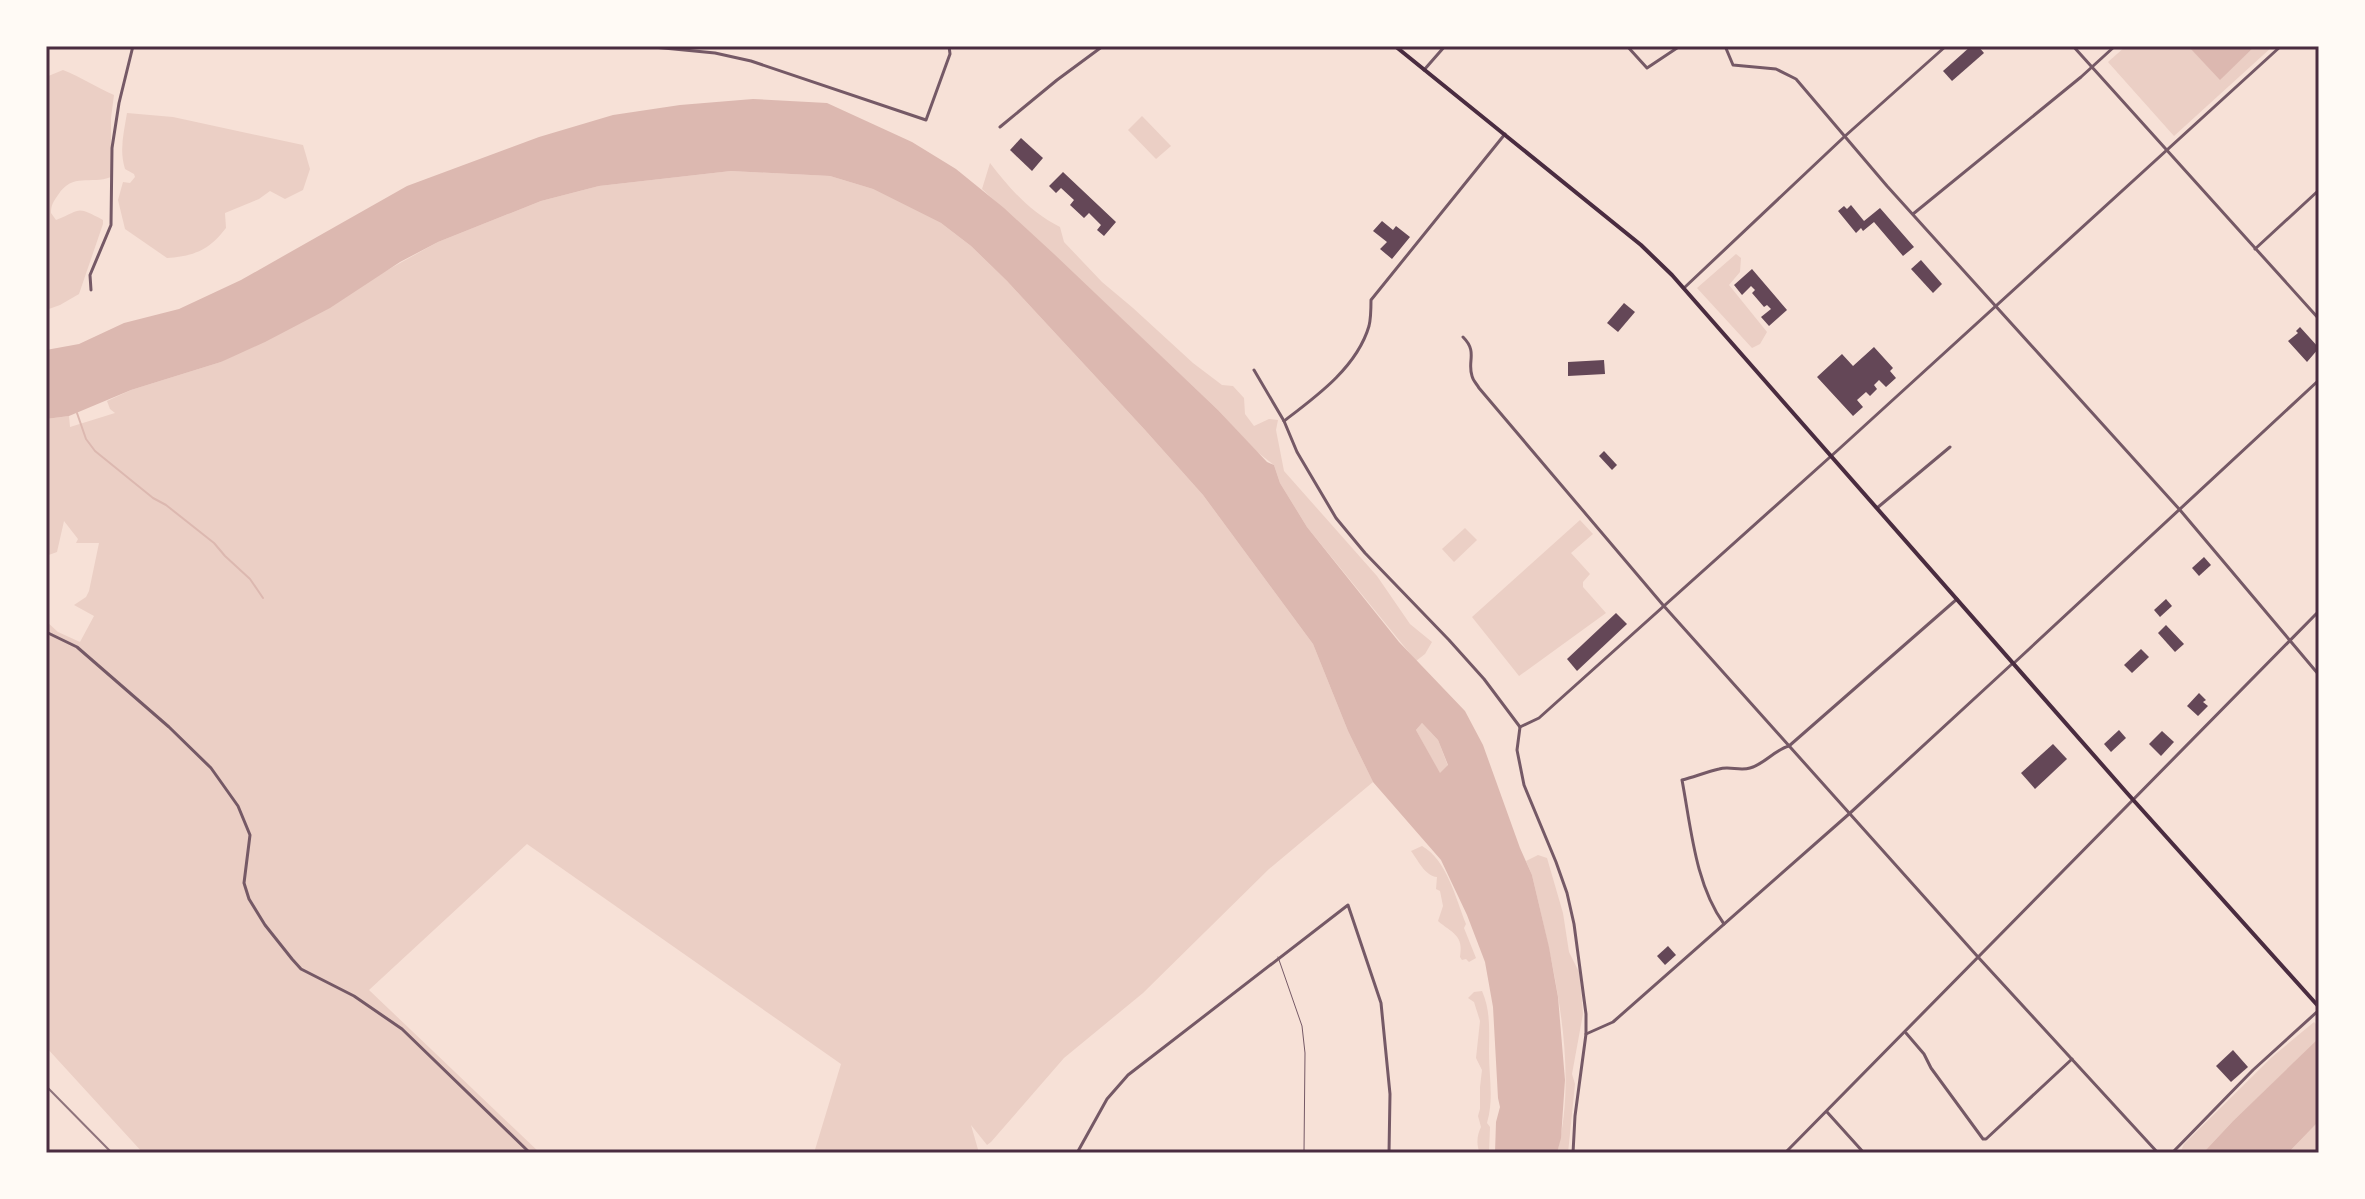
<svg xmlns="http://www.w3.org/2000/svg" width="2365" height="1199" font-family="'Golos Text',sans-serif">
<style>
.green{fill:#ebcfc5}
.water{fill:#dcb8b0;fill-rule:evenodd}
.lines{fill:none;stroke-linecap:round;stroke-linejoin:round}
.stream{stroke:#dcb8b0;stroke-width:2}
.building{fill:#644757}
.service{stroke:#755966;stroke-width:1}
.minor{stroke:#755966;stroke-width:3}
.tertiary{stroke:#755966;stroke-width:3}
.secondary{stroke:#4a2c40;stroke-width:4}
.rail{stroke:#8f747c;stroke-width:2}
.neatline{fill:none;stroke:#4a2c40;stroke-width:3}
</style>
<rect width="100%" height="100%" fill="#f7e1d7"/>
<g class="green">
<path d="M2126 46H2188L2220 79 2255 46H2273L2174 136 2108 62Z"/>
<path d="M63 70C81 77 96 87 114 95L111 118V177C90 185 73 172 58 195 53 202 51 205 51 213L56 220C82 210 75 205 103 220V224L79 294 60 305 46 310V77Z"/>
<path d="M127 113 173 117 303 145 310 169 303 190 285 199 270 191 259 199 225 213 226 228C209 250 195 256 167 258L125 229 118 200 123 182 130 183 135 177 134 174 125 169C119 150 124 132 127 113Z"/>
<path d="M1142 116 1171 146 1156 159 1128 130Z"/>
<path d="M990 163C1010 189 1030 212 1060 227L1064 242 1102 282 1133 308 1193 363 1222 385 1233 386 1244 398 1245 414 1254 426 1269 419 1278 420 1276 430 1284 471 1377 576 1410 624 1432 642 1425 654 1416 661 1307 527 1280 483 1274 465 1256 451 1218 410 1105 303 982 189Z"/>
<path d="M731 171 830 176 873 189 941 223 971 246 1007 281 1145 430 1203 495 1313 644 1348 731 1373 782 1269 869 1143 993 1064 1058 991 1142 987 1145 971 1125 979 1153H814L841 1064 527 844 369 990 540 1153H143L46 1047V621L58 632 80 642 94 616 74 605 86 597 89 591 99 543H76L78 539 64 521 57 552 46 556V419L69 416 70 427 115 413 110 409 107 401 131 390 221 362 438 242 541 201 599 186Z"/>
<path d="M1736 254 1741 258 1740 272 1729 285 1767 332 1760 344 1752 348 1697 288Z"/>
<path d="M1580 520 1593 534 1571 553 1590 574 1583 582V587L1606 613 1519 676 1472 617Z"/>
<path d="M1465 528 1477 540 1454 562 1442 549Z"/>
<path d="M1422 723 1438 740 1448 766 1440 774 1416 730Z"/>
<path d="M1422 846C1447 860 1456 899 1466 924L1464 928 1476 958 1469 962 1466 959 1462 960 1460 957C1464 935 1452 933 1438 921L1443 906 1440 891 1436 889 1437 877C1425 876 1418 860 1411 851Z"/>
<path d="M1538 855 1547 858 1563 913 1569 952 1579 972 1581 989 1583 1014 1572 1074 1575 1084 1568 1153H1557C1580 1065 1552 961 1532 875L1526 861Z"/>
<path d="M1482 991C1491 1011 1489 1032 1489 1053 1489 1077 1494 1099 1487 1123L1490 1127 1489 1153H1480C1476 1145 1477 1135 1481 1127L1478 1116 1480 1109V1087L1482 1070 1476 1058 1480 1021 1474 1002 1468 998 1474 992Z"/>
<path d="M2314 1022 2319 1027 2318 1040 2233 1121 2203 1153H2180L2184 1144 2272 1057Z"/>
<path d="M2319 1121V1153H2288Z"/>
</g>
<g class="water">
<path d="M2188 46H2255L2220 80Z"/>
<path d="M753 99 827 103 912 142 956 169 1004 208 1054 254 1218 410 1267 462 1274 465 1280 483 1307 527 1399 642 1465 711 1483 745 1520 848 1532 875 1549 947 1558 997 1565 1080 1561 1138 1557 1153H1495L1496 1122 1500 1107 1498 1098 1493 1007 1485 962 1467 915 1441 860 1373 782 1348 731 1313 644 1203 495 1145 430 1007 281 971 246 941 223 873 189 830 176 731 171 599 186 541 201 438 242 400 262 330 308 265 342 221 362 131 390 69 416 46 419V350L79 344 124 323 179 309 241 280 407 186 539 137 613 115 680 105ZM1422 723 1438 740 1448 765 1440 773 1416 730Z"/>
<path d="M2319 1038V1121L2288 1153H2203L2233 1121Z"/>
</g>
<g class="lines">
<path class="stream" d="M77 413 86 439 95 451 153 498 166 505 214 543 225 556 250 579 263 598"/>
</g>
<g class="building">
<path d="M1971 46H1978L1984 53 1952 81 1943 71Z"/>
<path d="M1021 138 1043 158 1032 171 1010 150Z"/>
<path d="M1063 172 1116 222 1104 236 1097 230 1101 225 1089 213 1084 218 1070 205 1074 200 1061 188 1056 193 1049 186Z"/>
<path d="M1851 205 1864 221 1880 208 1914 247 1903 256 1874 222 1863 231 1861 228 1856 233 1838 211 1844 206 1847 209Z"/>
<path d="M1382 221 1393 230 1396 226 1410 237 1392 259 1380 249 1387 242 1373 231Z"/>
<path d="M1921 260 1942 284 1933 293 1911 269Z"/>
<path d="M1752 269 1787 310 1769 326 1761 317 1771 309 1767 305 1764 307 1752 293 1755 290 1751 286 1742 295 1734 285Z"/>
<path d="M1624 303 1635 312 1618 332 1607 323Z"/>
<path d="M2300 327 2319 348 2307 362 2288 341 2298 333 2296 331Z"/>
<path d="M1874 347 1893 368 1890 371 1896 378 1886 387 1879 380 1874 385 1877 389 1870 396 1866 392 1857 400 1863 407 1853 416 1817 377 1842 354 1853 366Z"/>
<path d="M1604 360 1605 374 1568 376V362Z"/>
<path d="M1604 451 1617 465 1612 470 1599 456Z"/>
<path d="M2204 557 2211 565 2199 576 2192 568Z"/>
<path d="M2166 599 2172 606 2160 617 2154 610Z"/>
<path d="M1616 613 1627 624 1577 671 1567 659Z"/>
<path d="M2166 625 2184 644 2175 652 2158 633Z"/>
<path d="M2141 649 2149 657 2132 673 2124 665Z"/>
<path d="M2199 693 2206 700 2203 702 2208 706 2198 716 2187 706Z"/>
<path d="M2119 730 2126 738 2111 752 2104 744Z"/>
<path d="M2162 731 2174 742 2161 756 2149 744Z"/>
<path d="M2053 744 2067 759 2035 789 2021 773Z"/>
<path d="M1668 946 1676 955 1665 965 1657 956Z"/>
<path d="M2233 1050 2248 1067 2231 1082 2216 1066Z"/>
</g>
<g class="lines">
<path class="service" d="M1278 957 1302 1026 1305 1053 1304 1153"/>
<g class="minor">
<path d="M643 46 715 53 751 61 926 120 950 54 949 46"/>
<path d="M1627 46 1647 68 1680 46"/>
<path d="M1725 46 1733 65 1776 69 1796 79 1887 186 2180 510 2319 675"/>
<path d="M2073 46 2319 319"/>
<path d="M1424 70 1445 46"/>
<path d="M1000 127 1057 80 1103 46"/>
<path d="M1913 214 2081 77 2115 46"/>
<path d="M2255 249 2319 190"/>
<path d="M91 290 90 275 111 225 112 148 119 103 133 46"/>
<path d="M1463 337C1478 352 1467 361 1472 376 1473 381 1477 384 1479 388L1663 605 1978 957 2158 1153"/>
<path d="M1254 370 1284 421 1297 452 1336 518 1365 553 1449 640 1484 679 1520 727 1517 750 1524 785 1556 862 1567 893 1574 924 1586 1014V1034L1575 1116 1573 1153"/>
<path d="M1284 421C1317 396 1357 367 1369 326 1371 318 1371 308 1371 300L1505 134"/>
<path d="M1877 508 1950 447"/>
<path d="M1520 727 1539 718 1839 449 2281 46"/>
<path d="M1724 924C1695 884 1691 827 1682 780 1694 777 1706 772 1719 769 1729 766 1740 771 1750 768 1765 764 1774 750 1789 746L1957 599"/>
<path d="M1906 1033 1924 1054 1931 1068 1983 1139H1986L2072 1059"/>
<path d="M1586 1034 1613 1022 1849 814 2013 663"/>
<path d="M1827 1112 1864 1153"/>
<path d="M1077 1153 1107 1099 1128 1075 1348 905 1381 1003 1390 1094 1389 1153"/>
<path d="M1785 1153 2319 611"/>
<path d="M2172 1153 2253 1070 2319 1010"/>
</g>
<g class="tertiary">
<path d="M1684 288 1844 137 1946 46"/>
<path d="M46 632 77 647 169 727 211 768 238 806 250 835 244 883 249 899 265 925 292 959 301 969 354 996 402 1029 530 1153"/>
<path d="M2014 663 2319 380"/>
</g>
<path class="secondary" d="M1395 46 1641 245 1672 275 2127 793 2319 1007"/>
<path class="rail" d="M46 1086 112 1153"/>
</g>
<rect width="2365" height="1199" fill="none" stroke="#fffaf5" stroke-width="96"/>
<rect x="48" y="48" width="2269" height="1103" class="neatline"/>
</svg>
